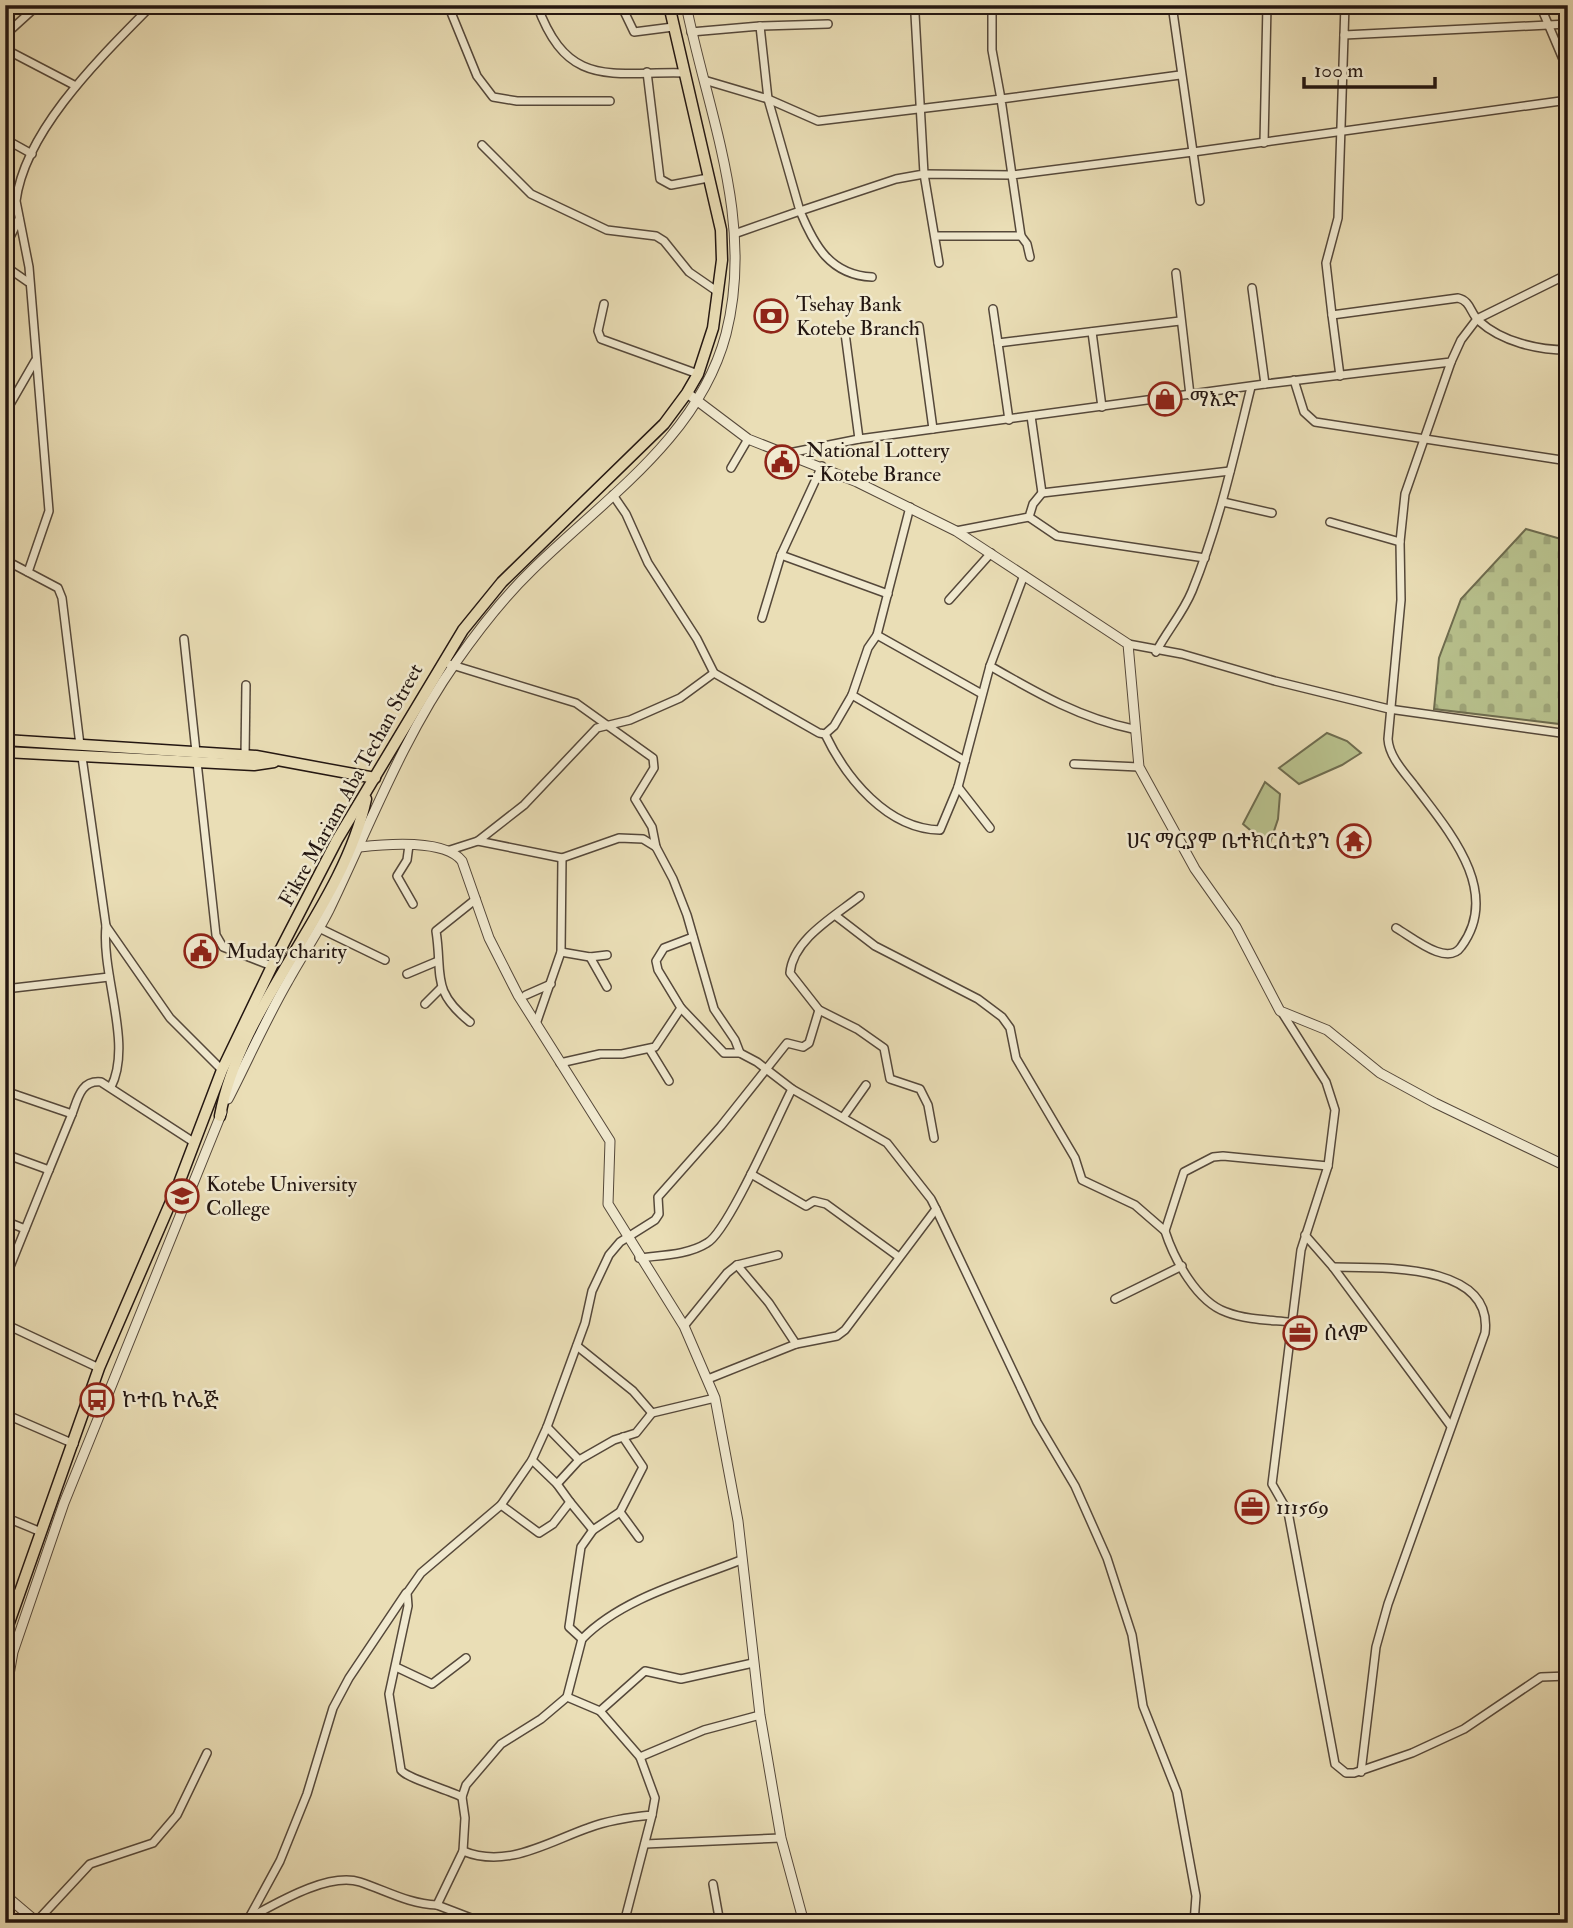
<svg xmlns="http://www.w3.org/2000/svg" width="1573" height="1928" font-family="'IM FELL Double Pica','Noto Serif Ethiopic',serif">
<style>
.green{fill:#b8c18d;stroke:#6e6c4f;stroke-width:2}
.cemetery{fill:url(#cemetery-stones);stroke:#6e6c4f;stroke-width:2}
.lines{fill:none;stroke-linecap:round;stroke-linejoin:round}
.minor-casing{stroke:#55483a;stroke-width:10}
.tertiary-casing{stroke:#55483a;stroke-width:11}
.primary-casing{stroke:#231611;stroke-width:13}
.minor{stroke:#f1ead0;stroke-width:7}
.tertiary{stroke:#f1ead0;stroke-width:9}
.primary{stroke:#eadeb6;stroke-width:10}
.labels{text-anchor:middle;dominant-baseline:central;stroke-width:5;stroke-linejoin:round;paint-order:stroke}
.poi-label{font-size:21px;fill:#231611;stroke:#f1ead0;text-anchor:start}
.street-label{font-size:21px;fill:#231611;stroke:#f1ead0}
</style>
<defs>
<pattern id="cemetery-stones" width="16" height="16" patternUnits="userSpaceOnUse" patternTransform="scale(1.75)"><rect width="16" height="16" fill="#b8c18d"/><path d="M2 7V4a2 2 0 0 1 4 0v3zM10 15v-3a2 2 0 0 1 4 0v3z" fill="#9ea579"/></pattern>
</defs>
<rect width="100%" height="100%" fill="#eadeb6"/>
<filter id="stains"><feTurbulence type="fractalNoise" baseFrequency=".00286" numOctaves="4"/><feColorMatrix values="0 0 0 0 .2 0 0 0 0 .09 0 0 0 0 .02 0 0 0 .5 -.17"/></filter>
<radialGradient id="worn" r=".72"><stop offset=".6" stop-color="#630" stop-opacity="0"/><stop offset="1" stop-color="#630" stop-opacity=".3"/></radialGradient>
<g class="green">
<path d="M1327 733 1347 741 1361 753 1342 765 1299 784 1279 768Z"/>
<path d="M1265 782 1280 794 1278 819 1269 846 1243 824Z"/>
</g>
<path class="cemetery" d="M1526 529 1568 541V725L1434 709 1439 658 1461 599Z"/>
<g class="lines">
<defs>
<g id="minor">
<path d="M448 5 477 76 493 97 517 101H610"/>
<path d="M537 5C568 90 611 71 685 73"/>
<path d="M621 5 634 32 673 27"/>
<path d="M1172 5 1193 152 1568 100"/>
<path d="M1345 5 1344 35 1568 24"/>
<path d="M1540 5 1568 71"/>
<path d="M760 26 828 24"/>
<path d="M691 32 760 26 768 99 800 211 737 233"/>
<path d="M5 35 38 5"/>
<path d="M1344 35 1338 218 1326 263 1332 315 1458 298C1471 301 1470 313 1479 321 1502 342 1538 350 1568 350"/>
<path d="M5 49 74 85"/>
<path d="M647 72 660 179 671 185 708 178"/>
<path d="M5 78 6 79"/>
<path d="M704 80 768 99 818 121 1001 99 992 50V5"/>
<path d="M5 139 32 154"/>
<path d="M1264 143 1267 5"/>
<path d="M482 145 531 194 607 230 656 236 664 241 689 272 718 292"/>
<path d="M936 236H1021"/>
<path d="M5 247 19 219"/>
<path d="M1030 257 1027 244 1021 236 1012 175 1193 152 1200 201"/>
<path d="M939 263 924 174 1012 175 1001 99 1180 75"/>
<path d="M5 266 28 282"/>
<path d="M1176 273 1190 395"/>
<path d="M872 277C830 275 814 245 800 211L896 179 924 174 915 14"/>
<path d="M1252 288 1265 384"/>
<path d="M604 304 598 331 601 339 698 374"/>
<path d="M993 309 998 343 1180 321"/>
<path d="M1332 315 1340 376"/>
<path d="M919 326 933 429"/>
<path d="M1092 332 1102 407"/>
<path d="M845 333 859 439 1265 384 1451 362 1461 340 1477 319 1568 274"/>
<path d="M998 343 1009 420"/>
<path d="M1294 380 1304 412 1315 422 1568 461"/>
<path d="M5 413 35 361"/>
<path d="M1031 416 1042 493 1230 471"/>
<path d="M784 454 859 439"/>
<path d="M822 466 781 555 888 594"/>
<path d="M731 468 748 439"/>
<path d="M613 495 626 514 648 563 697 639 714 673 819 733 825 734 834 726 852 695"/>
<path d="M1223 502 1272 513"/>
<path d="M910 507 877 635 868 648 852 695 965 761"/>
<path d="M1029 517 1057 536 1205 558"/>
<path d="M1330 522 1400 542"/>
<path d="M956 531 1029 517 1033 504 1042 493"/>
<path d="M5 560 58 588 62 598 80 745"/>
<path d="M28 572 49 511 29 267 16 201C25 129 104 54 152 5"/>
<path d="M1024 575 990 666C1037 693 1080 718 1133 729"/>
<path d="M949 600 991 553"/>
<path d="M762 618 781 555"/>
<path d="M877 635 982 694"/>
<path d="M184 639 196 752"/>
<path d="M1128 644 1182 654 1275 681 1389 709 1568 734"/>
<path d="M1156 652C1167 631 1183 613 1192 591 1219 525 1234 456 1251 387"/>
<path d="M449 664 576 703 653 758 654 768 635 799 652 827 656 847"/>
<path d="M825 734C846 778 887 829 940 830L958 787 990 666"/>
<path d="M245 756 246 685"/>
<path d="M82 757 106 926 170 1018 222 1070"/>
<path d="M197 762 216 935 223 947 272 966"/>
<path d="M1074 764 1139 767"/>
<path d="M958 787 990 828"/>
<path d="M478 841 562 858 619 838 643 839 656 847 673 879 687 915 714 1009 735 1040 740 1053 757 1062 792 1089"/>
<path d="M409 845 407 860 397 876 413 904"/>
<path d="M450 850 478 841 524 805 597 728 630 720 680 698 714 673"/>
<path d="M860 896C835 916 793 939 790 973L819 1010 857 1029 884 1048 890 1079 920 1089 928 1105 934 1138"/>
<path d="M836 916 875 946 978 999 1002 1017 1010 1028 1016 1058 1075 1158 1082 1180 1135 1205 1165 1231"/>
<path d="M106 926C101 975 133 1044 111 1087"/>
<path d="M319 928 385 960"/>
<path d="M1396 928C1412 937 1447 967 1461 947 1503 891 1447 829 1414 785 1403 771 1389 756 1388 739L1401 600 1400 542 1405 494 1451 362"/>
<path d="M561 952 590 957 607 955"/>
<path d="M590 957 607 987"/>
<path d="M407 974 438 961"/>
<path d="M5 989 109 977"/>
<path d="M526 995 551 984"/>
<path d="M425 1004 441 988"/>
<path d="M681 1008 724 1053H740"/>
<path d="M1281 1011 1326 1082 1335 1110 1328 1166 1301 1250 1272 1484 1288 1512 1335 1764 1346 1773H1354L1412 1753 1464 1729 1541 1677 1568 1676"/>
<path d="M470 1022C430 990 443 974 436 931L476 899"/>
<path d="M536 1024 561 952 562 858"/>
<path d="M650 1050 669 1081"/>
<path d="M560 1063 600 1054H622L655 1047 681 1008 658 970 656 961 664 948 693 937"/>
<path d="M5 1091 72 1114C78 1098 81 1080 101 1082L195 1143"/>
<path d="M844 1116 866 1085"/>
<path d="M5 1154 49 1170 72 1114"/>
<path d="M751 1174 806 1206 814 1201 826 1204 899 1257"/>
<path d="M936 1209 1037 1422 1075 1486 1107 1558 1132 1635 1143 1706 1177 1792 1196 1896 1194 1923"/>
<path d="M5 1221 25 1229"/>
<path d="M1305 1235 1333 1267 1450 1425"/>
<path d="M639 1258C662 1255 688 1255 707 1243 728 1232 778 1116 792 1089L887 1143 931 1199 936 1209 845 1330 837 1336 796 1344 708 1379"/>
<path d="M737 1265 769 1303 796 1344"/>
<path d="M1333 1267C1380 1268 1494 1262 1485 1333L1388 1604 1376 1647 1361 1772"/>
<path d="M5 1279 49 1170"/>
<path d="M1115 1299 1182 1266"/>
<path d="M1290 1322C1270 1320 1246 1320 1226 1312 1197 1302 1174 1259 1165 1231L1184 1172 1213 1157 1223 1156 1328 1166"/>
<path d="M5 1324 99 1368"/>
<path d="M684 1326 727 1273 737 1265 778 1255"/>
<path d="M577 1346 633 1391 652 1413"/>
<path d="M5 1414 74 1444"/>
<path d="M547 1427 579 1460"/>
<path d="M532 1460 557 1484 579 1460 614 1440 636 1433 652 1413 715 1398"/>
<path d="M557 1484 570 1502"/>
<path d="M501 1505 539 1533 553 1524 570 1502 593 1530"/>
<path d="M620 1512 639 1538"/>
<path d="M5 1517 41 1532"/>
<path d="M5 1590 20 1595"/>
<path d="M582 1639C622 1598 688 1581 741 1560"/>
<path d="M396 1667 432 1684 466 1658"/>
<path d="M567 1697 600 1711 645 1671 681 1679 753 1663"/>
<path d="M600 1711 640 1757 704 1730 760 1715"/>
<path d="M462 1797C449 1790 406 1778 401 1770L389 1694 408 1606 407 1593 421 1573 501 1505 532 1460 547 1427 585 1323 592 1291 609 1255 620 1242 655 1220 659 1214 658 1197 721 1126 787 1043 803 1047 809 1043 819 1010"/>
<path d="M645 1844 781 1838"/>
<path d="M463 1851 465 1818 462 1797 466 1785 501 1744 541 1719 567 1697 582 1639 569 1627 581 1547 593 1530 620 1512 643 1467 623 1437"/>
<path d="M713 1884 720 1923"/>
<path d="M437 1905 484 1923"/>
<path d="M249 1918 280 1861 307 1794 333 1708 349 1678 406 1593"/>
<path d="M37 1921 90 1864 153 1843 177 1815 207 1753"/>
<path d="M246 1923 249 1918C277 1903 328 1872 360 1882 387 1891 409 1904 437 1905L463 1851C507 1869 548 1842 588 1828 609 1820 630 1817 652 1815L655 1798 640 1757"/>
<path d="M624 1923 652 1815"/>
</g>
<g id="tertiary">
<path d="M687 393 748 439 857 482 956 531 1128 644 1139 767 1195 869 1236 927 1280 1011 1327 1030 1380 1073 1435 1103 1568 1167"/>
<path d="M360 847C386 844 445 839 462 861L489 938 518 995 610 1141 608 1204 684 1326 715 1398 738 1521 760 1715 781 1838 804 1923"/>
<path d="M228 1099C248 1060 266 1019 288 981 301 957 317 934 329 910 369 827 403 737 456 662 479 629 503 598 532 570 604 499 699 437 726 334 755 221 708 114 686 5"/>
<path d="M5 1697 13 1652 64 1503 222 1112"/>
<path d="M5 1895 38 1923"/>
</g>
<g id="primary">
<path d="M5 740 256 756 375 778"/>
<path d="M5 752 254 765 274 762"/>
<path d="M220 1116C240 1005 343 908 366 799"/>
<path d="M5 1634 99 1368 179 1183 222 1070 272 966 337 840 463 630 502 582 664 424 687 393 698 374 713 328 722 260 721 230 669 5"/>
</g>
</defs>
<use href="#minor" class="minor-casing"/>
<use href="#tertiary" class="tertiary-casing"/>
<use href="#primary" class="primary-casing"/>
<use href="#minor" class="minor"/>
<use href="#tertiary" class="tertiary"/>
<use href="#primary" class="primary"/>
</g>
<defs>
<symbol id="bank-ring" viewBox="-11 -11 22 22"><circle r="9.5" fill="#f1ead0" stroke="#8f2418" stroke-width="1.5"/><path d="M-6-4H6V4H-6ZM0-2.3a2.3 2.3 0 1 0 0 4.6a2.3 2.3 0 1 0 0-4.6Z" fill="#8f2418"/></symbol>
<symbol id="shop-ring" viewBox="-11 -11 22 22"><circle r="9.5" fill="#f1ead0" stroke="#8f2418" stroke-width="1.5"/><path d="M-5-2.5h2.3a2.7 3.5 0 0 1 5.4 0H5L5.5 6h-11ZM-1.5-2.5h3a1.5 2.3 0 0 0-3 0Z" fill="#8f2418"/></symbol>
<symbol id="civic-ring" viewBox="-11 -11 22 22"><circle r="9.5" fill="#f1ead0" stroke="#8f2418" stroke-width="1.5"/><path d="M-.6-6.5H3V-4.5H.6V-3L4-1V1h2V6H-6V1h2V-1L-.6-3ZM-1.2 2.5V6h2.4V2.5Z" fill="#8f2418"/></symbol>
<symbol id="temple-ring" viewBox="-11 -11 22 22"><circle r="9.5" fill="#f1ead0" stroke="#8f2418" stroke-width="1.5"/><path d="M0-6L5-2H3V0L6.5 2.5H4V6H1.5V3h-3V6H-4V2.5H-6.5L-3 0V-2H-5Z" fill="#8f2418"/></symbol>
<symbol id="university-ring" viewBox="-11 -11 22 22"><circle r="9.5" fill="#f1ead0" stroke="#8f2418" stroke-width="1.5"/><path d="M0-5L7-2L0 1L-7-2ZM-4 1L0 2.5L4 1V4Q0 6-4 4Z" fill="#8f2418"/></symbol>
<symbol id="office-ring" viewBox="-11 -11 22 22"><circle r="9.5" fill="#f1ead0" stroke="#8f2418" stroke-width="1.5"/><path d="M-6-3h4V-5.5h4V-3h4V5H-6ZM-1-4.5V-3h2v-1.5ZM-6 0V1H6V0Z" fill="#8f2418"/></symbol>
<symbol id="bus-ring" viewBox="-11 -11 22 22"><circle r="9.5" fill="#f1ead0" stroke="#8f2418" stroke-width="1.5"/><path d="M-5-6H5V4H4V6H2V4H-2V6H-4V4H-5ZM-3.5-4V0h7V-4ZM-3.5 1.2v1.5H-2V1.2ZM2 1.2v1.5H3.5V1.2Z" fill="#8f2418"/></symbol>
</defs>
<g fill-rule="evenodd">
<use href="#bank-ring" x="752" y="297" width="38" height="38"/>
<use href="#shop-ring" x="1146" y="380" width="38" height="38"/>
<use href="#civic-ring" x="763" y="443" width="38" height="38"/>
<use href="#temple-ring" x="1335" y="822" width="38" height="38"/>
<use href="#civic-ring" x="182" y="932" width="38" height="38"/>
<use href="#university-ring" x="163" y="1177" width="38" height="38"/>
<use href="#office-ring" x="1281" y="1314" width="38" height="38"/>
<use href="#bus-ring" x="78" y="1381" width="38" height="38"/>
<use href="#office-ring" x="1233" y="1488" width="38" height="38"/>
</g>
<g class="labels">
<g class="poi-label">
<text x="796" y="304">Tsehay Bank<tspan x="796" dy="24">Kotebe Branch</tspan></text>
<text x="1190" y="399">ማእድ</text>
<text x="806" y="450">National Lottery<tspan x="806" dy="24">- Kotebe Brance</tspan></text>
<text x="1330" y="841" text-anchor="end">ሀና ማርያም ቤተክርስቲያን</text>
<text x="226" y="951">Muday charity</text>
<text x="206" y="1184">Kotebe University<tspan x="206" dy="24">College</tspan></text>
<text x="1324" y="1333">ሰላም</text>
<text x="122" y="1400">ኮተቤ ኮሌጅ</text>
<text x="1276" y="1507">111569</text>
</g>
<g class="street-label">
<text transform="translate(351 785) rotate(-61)">Fikre Mariam Aba Techan Street</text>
</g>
</g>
<rect width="1573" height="1928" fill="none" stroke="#eadeb6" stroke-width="28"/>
<rect x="7" y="7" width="1559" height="1914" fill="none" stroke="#231611" stroke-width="3.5"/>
<rect x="14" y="14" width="1545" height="1900" fill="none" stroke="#231611" stroke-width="2"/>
<path d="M1304 77v10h131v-10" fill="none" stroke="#231611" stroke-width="3.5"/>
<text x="1314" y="77" font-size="21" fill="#231611" stroke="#f1ead0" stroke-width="5" paint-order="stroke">100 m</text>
<rect width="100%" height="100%" filter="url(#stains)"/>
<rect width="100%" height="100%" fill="url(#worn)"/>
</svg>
